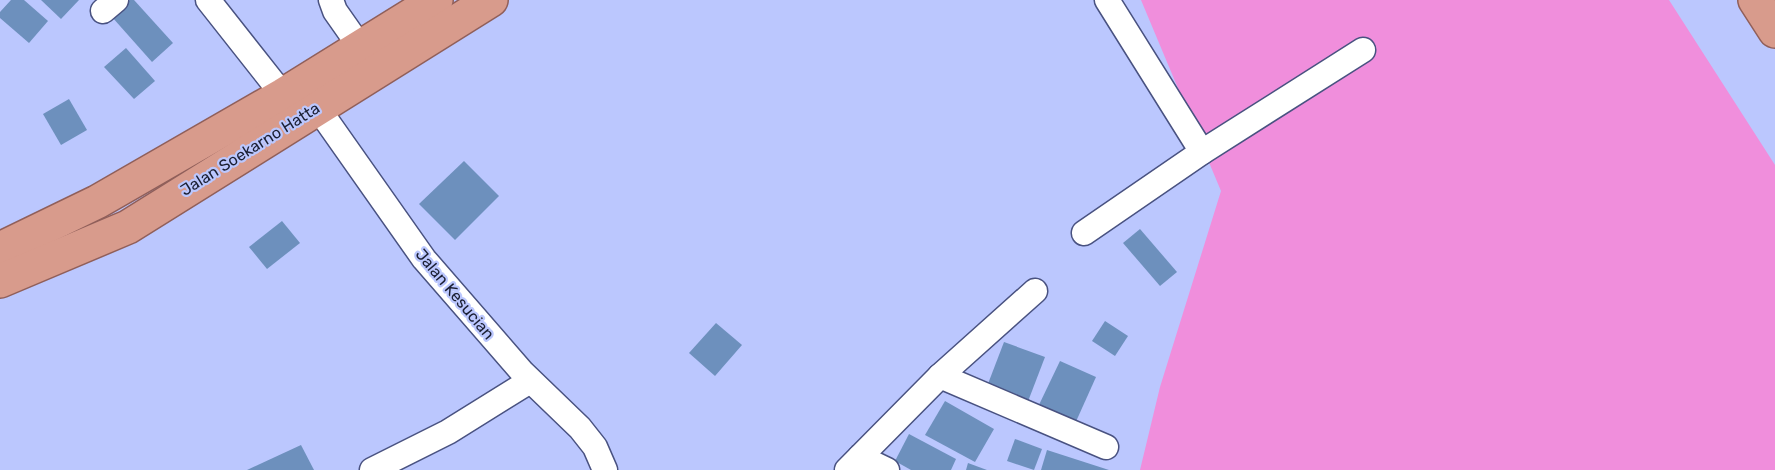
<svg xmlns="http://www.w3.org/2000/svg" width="1775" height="470" font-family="Rubik,sans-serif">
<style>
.green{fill:#f08edc}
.building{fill:#6d90bd}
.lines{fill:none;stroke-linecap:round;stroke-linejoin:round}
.minor-casing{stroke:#495281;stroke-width:27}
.trunk-casing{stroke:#905f5a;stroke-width:36}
.minor{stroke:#fff;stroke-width:24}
.trunk{stroke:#d89b8c;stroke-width:33}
.labels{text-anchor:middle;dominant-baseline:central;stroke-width:4.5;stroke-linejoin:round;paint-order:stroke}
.street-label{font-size:16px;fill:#1b1f33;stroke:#bbc7fe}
</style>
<rect width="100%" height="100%" fill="#bbc7fe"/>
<path class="green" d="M1141 0H1669L1775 165V470H1140L1160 387 1221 191Z"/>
<g class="building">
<path d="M11 0H24L48 21 29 43 0 18V12Z"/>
<path d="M41 0H79L61 19Z"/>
<path d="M130 0H134L173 43 152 62 112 17Z"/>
<path d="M126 48 155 81 134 99 104 67Z"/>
<path d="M69 99 87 130 61 145 43 114Z"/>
<path d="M464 161 499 196 455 240 419 204Z"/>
<path d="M282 221 300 243 267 269 249 247Z"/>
<path d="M1140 229 1177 272 1160 286 1123 243Z"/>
<path d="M1105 321 1128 336 1115 356 1092 341Z"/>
<path d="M716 323 742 345 715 376 689 353Z"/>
<path d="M1004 342 1045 357 1027 404 986 389Z"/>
<path d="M1060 361 1096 377 1074 426 1037 409Z"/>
<path d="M945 401 994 429 975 462 925 435Z"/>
<path d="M909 434 956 459 951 470H911L895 461Z"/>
<path d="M1015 439 1042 449 1034 470 1007 461Z"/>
<path d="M301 445 314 470H247Z"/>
<path d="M1047 450 1109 470H1041Z"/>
<path d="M968 463 987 470H966Z"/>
</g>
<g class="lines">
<defs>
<g id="minor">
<path d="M208 0 283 95"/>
<path d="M331 0 335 11 361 48"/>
<path d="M1107 0 1202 152"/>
<path d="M103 11 116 0"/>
<path d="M317 107 424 259 523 373 580 428 595 447 605 470"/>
<path d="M1084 233 1202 152 1363 50"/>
<path d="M940 376 1106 447"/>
<path d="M860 457 887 470"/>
<path d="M372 470 448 432 530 381"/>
<path d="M847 470 940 376 1035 291"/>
</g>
<g id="trunk">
<path d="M1755 0 1775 31"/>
<path d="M0 249 97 202 283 95 436 0"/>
<path d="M0 281 128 227 491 0"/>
</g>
</defs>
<use href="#minor" class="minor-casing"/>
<use href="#trunk" class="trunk-casing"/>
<use href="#minor" class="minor"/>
<use href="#trunk" class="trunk"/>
</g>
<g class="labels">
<g class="street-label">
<text transform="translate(250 149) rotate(-32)">Jalan Soekarno Hatta</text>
<text transform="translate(455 294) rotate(50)">Jalan Kesucian</text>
</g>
</g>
</svg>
